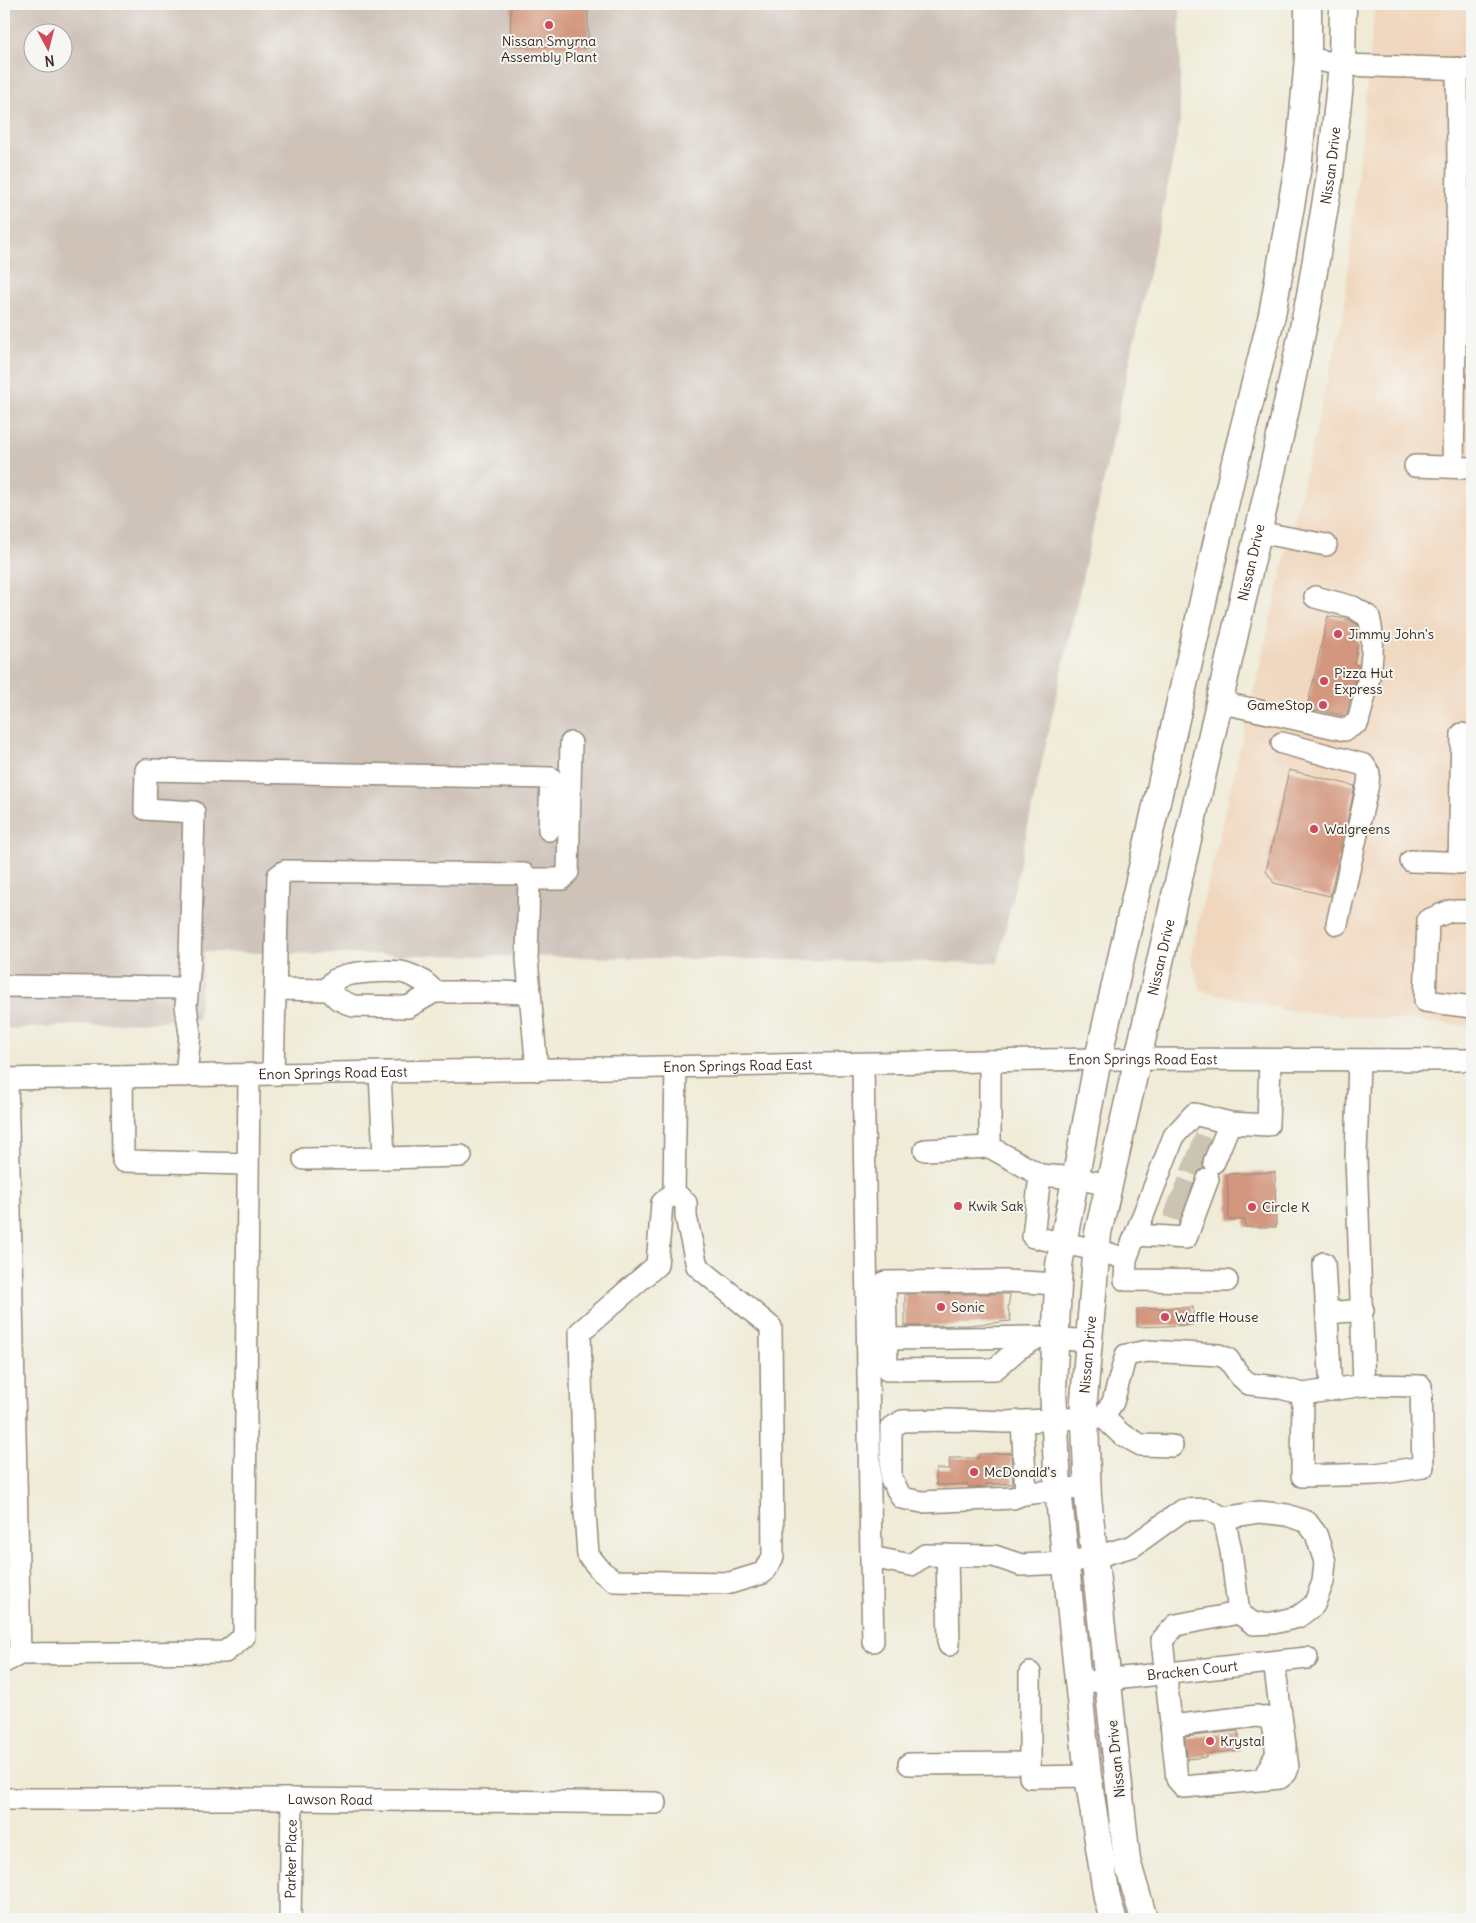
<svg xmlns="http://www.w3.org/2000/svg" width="1476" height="1923" font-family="Delius,sans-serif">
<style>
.built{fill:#f0d6bc}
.industrial{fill:#cec2b9;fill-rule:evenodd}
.building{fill:#d3967e}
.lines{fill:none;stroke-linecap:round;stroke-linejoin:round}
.minor-tunnel{stroke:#cbc4b2;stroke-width:21;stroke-dasharray:21 11;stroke-linecap:butt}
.minor-casing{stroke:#958a7a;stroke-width:24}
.major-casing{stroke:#958a7a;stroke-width:29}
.minor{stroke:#fff;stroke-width:21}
.major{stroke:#fff;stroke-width:26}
.poi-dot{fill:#d1495b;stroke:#f6f6f2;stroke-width:2}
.labels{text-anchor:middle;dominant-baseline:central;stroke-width:4;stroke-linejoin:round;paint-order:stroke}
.poi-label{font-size:14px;fill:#3b2a1e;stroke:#f6f6f2;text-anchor:start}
.street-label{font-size:14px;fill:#3b2a1e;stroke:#f6f6f2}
</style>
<rect width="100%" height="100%" fill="#f6f6f2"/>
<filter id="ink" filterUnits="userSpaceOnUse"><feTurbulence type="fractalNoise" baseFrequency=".02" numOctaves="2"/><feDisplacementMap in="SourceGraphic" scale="10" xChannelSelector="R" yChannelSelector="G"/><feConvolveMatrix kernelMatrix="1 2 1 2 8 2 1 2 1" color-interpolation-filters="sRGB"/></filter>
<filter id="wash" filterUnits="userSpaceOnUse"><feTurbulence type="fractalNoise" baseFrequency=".0096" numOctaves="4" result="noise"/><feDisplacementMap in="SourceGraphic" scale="20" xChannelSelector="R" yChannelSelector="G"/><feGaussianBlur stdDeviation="1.12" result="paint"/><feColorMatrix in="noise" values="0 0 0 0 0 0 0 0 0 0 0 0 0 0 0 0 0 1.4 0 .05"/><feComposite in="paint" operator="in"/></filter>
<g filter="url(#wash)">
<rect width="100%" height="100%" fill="#efebd7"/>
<path class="built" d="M1375 4H1472V1026L1291 1011 1201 990 1190 959 1344 310Z"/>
<path class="industrial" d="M4 4H1180V123L1162 214 998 963 204 952 198 1019 4 1029ZM32 32H62V62H32Z"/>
<g id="blocks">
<g class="building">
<path d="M511 4H588V48L510 45Z"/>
<path d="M1328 616 1350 620 1358 625 1354 642 1358 643 1354 664 1358 665V668L1347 714 1344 716 1307 708Z"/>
<path d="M1289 770 1355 786 1330 896 1274 883 1266 871Z"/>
<path d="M1275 1172 1276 1227H1245V1220H1229L1227 1174Z"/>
<path d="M905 1294H1010L1008 1308 1011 1321 970 1325 905 1326Z"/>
<path d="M1193 1307V1325L1137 1327V1309Z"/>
<path d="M1011 1453 1013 1484H986V1487H968V1484L936 1485V1469H950L949 1458H979V1454Z"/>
<path d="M1238 1731 1240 1750 1207 1754V1757L1187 1759 1185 1737Z"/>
</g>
</g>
</g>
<g filter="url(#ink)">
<use href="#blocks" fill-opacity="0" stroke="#958a7a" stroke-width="1"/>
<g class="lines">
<g class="minor-tunnel">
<path d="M1192 1143 1209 1149"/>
<path d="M1185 1160 1211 1171"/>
<path d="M1175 1187 1192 1194"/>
<path d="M1167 1206 1184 1212"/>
</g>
<defs>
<g id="minor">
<path d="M1308 58 1342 65 1472 69"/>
<path d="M1415 466 1472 468"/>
<path d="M1453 467 1458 161 1457 68"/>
<path d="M1258 532 1326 545"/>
<path d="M1219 702 1345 730 1358 722C1367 687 1378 653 1369 617L1353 607 1315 597"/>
<path d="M1282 743 1364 765 1369 773 1368 784 1337 924"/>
<path d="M1411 861 1472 863"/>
<path d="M1459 863 1462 734"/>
<path d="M529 879H562L568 872 571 743"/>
<path d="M1472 911H1450L1428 920 1425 1001 1472 1007"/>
<path d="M4 986 187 988"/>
<path d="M275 989 329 990 338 999 353 1006 408 1007 434 992H495L530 993"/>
<path d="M329 990C330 986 332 982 335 980 346 971 392 970 405 973 418 977 427 982 434 992"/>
<path d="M1359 1060 1356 1156 1364 1385 1421 1386 1423 1467 1376 1474 1302 1476 1303 1394 1364 1385"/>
<path d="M990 1061V1147L1040 1175 1075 1178 1109 1185"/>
<path d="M863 1064 871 1557 911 1565 925 1555 994 1556 1021 1565 1065 1563 1095 1557 1133 1546 1183 1510 1207 1509 1224 1518 1259 1512 1287 1515 1307 1522 1316 1534 1325 1562 1323 1582 1314 1605 1298 1617 1273 1623 1254 1624 1239 1613 1231 1551 1224 1518"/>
<path d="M273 1074 278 876 285 871 524 874 529 879 527 959 537 1070"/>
<path d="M186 1076 190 1034 186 1006 190 962 194 812 145 809 146 770 551 778 549 830"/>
<path d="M122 1077 123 1161 247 1164"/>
<path id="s1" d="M4 1079 1098 1059 1472 1060"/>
<path d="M7 1079 20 1654"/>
<path d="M925 1150 990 1147"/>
<path d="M384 1158 461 1156"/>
<path d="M304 1159 384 1158 380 1073"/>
<path d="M1214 1162 1230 1123"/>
<path d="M1040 1175 1033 1237 1097 1250 1126 1259 1174 1136 1194 1114 1230 1123 1268 1125 1270 1060"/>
<path d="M674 1192 662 1203 657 1265 580 1332 584 1498 588 1555 602 1572 615 1581 730 1583 763 1573 773 1557 771 1327 697 1266 686 1217V1203L674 1192 676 1067"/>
<path d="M1136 1235 1186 1238 1208 1179"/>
<path d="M1126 1259 1125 1280 1227 1281"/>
<path d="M1324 1263 1331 1390"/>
<path d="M1058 1284 1005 1281 885 1282 887 1370 995 1369 1018 1349 1039 1337 1089 1341"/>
<path d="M1327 1313 1363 1310"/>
<path d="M886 1339 1036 1337"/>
<path d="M1103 1417 1121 1434 1141 1445 1172 1446"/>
<path d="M1022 1422 1026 1494"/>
<path d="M1088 1487 1023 1494 1013 1498 922 1502 902 1498 891 1479V1428L902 1421 949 1420 1007 1422 1103 1417 1113 1402 1126 1355 1148 1351 1219 1355 1228 1359 1240 1376 1249 1384 1277 1387 1303 1394"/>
<path d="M947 1555 949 1645"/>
<path d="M871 1557 873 1641"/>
<path d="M1239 1613 1176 1625 1162 1640 1177 1779 1184 1787 1280 1778 1286 1773 1288 1768 1274 1662"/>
<path d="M4 1662 20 1654 225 1652 244 1637 249 1075"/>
<path d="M1030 1673V1777L1088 1776"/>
<path id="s2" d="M1077 1683 1307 1658"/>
<path d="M1171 1726 1257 1716 1271 1719 1277 1753 1263 1779"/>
<path d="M909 1764 1030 1763"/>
<path id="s3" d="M4 1799H292L656 1803"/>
<path id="s4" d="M290 1919 292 1799"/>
</g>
<g id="major">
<path d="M1113 1919 1107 1898 1088 1776 1058 1489 1053 1388 1059 1265 1098 1059 1235 462 1272 315 1299 160 1308 58V4"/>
<path id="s5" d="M1144 1919 1127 1861 1088 1497 1084 1400 1098 1233 1281 432 1310 295 1330 176 1342 65 1343 4"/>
</g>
</defs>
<use href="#minor" class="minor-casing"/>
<use href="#major" class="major-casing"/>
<use href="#minor" class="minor"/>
<use href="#major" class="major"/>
</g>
</g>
<g class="poi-dot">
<circle cx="549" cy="25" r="5"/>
<circle cx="1338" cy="634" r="5"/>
<circle cx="1324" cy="681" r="5"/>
<circle cx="1323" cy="705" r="5"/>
<circle cx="1314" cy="829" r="5"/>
<circle cx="958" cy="1206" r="5"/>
<circle cx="1252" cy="1207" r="5"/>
<circle cx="941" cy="1307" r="5"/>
<circle cx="1165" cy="1317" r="5"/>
<circle cx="974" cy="1472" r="5"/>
<circle cx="1210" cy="1741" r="5"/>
</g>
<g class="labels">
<g class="poi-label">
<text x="549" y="41" text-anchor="middle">Nissan Smyrna<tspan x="549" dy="16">Assembly Plant</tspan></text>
<text x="1348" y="634">Jimmy John's</text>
<text x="1334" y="673">Pizza Hut<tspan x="1334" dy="16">Express</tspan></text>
<text x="1313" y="705" text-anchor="end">GameStop</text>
<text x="1324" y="829">Walgreens</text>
<text x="968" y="1206">Kwik Sak</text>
<text x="1262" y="1207">Circle K</text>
<text x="951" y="1307">Sonic</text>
<text x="1175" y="1317">Waffle House</text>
<text x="984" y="1472">McDonald's</text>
<text x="1220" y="1741">Krystal</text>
</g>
<g class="street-label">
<text stroke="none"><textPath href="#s5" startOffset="1784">Nissan Drive</textPath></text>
<text stroke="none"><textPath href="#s5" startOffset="1379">Nissan Drive</textPath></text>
<text stroke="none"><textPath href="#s5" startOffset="974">Nissan Drive</textPath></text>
<text stroke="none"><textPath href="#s1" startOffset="1139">Enon Springs Road East</textPath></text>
<text stroke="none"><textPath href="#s1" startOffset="734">Enon Springs Road East</textPath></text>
<text stroke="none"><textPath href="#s1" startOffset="329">Enon Springs Road East</textPath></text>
<text stroke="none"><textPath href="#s5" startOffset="569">Nissan Drive</textPath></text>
<text stroke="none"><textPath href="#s2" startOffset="116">Bracken Court</textPath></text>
<text transform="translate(1116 1759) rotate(-96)">Nissan Drive</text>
<text stroke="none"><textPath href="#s3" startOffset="326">Lawson Road</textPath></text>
<text stroke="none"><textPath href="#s4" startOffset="60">Parker Place</textPath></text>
</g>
</g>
<rect width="1476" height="1923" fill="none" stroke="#f6f6f2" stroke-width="20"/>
<g transform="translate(48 48) rotate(173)"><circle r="24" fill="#f6f6f2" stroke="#aba49d"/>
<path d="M0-4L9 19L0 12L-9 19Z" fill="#d1495b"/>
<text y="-8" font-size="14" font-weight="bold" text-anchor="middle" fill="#3b2a1e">N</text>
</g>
</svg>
